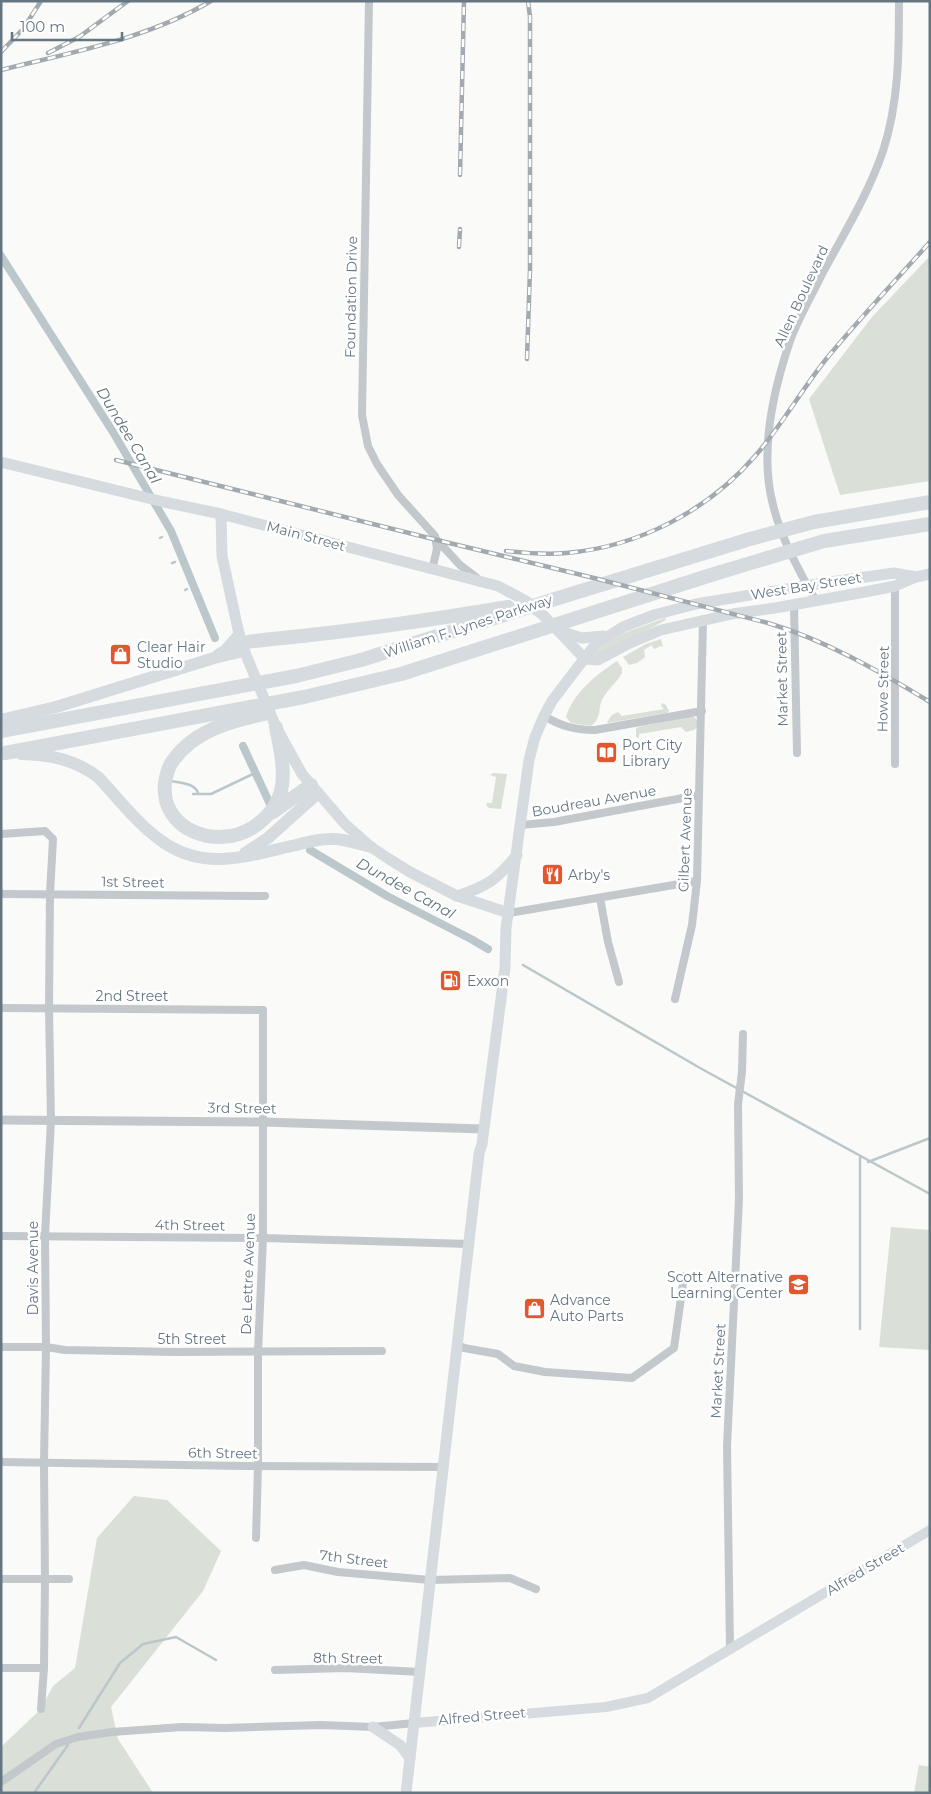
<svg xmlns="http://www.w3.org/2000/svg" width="931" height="1794" font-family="Montserrat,sans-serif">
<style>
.green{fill:#dadfd7}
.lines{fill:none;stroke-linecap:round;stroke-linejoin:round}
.stream{stroke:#bbc7cb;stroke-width:2.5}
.canal{stroke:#bbc7cb;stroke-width:8}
.minor{stroke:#c3c8cc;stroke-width:8}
.tertiary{stroke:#c3c8cc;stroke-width:9}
.secondary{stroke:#d6dbdf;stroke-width:10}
.primary{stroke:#d6dbdf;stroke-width:11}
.trunk{stroke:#d6dbdf;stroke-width:12}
.motorway{stroke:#d6dbdf;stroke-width:14}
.rail-casing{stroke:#a2aab0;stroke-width:4.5}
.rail{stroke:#fff;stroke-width:2.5;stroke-dasharray:8;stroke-linecap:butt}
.labels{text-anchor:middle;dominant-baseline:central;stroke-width:5;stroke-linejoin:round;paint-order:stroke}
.street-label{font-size:14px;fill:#657683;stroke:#fff}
.poi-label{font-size:14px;fill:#657683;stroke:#fff;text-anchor:start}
.water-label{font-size:15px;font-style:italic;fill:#60757c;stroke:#fff}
</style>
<rect width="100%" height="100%" fill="#fafaf8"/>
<g class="green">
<path d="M930 256V481L840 495 809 399 872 317Z"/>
<path d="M665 618 666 620 598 656 593 653 624 633Z"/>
<path d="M661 639 663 647 660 646 655 649 653 648 652 645 644 650 645 657 637 663 629 665 623 657 646 644Z"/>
<path d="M617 661 622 668V673C617 682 608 689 603 698 597 708 603 717 591 726L571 723 566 717C573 693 597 674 617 661Z"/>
<path d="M662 703 666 705 669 711 667 713 608 723 607 722 612 715 618 712 622 716 664 709 661 706Z"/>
<path d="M693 716 697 720V727L694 730 686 732 681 727 639 734V738L636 737V729L638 727Z"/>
<path d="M493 773 507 774 501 809 489 808 486 805 487 803H492L496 777 490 775Z"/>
<path d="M891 1227 930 1230V1350L879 1347Z"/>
<path d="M134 1496 167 1500 221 1551 203 1591 111 1707 118 1739 153 1793H1V1747L41 1709 53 1686 75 1668 97 1538Z"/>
<path d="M919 1765 930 1767V1793H914Z"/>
</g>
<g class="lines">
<g class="stream">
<path d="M160 538 162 537"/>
<path d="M172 563 175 562"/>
<path d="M185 590 187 589"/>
<path d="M171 781C180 783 195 783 198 793"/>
<path d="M193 794H211L255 773"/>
<path d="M523 965 700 1068 930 1194"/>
<path d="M868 1162 930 1138"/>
<path d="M860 1329V1158"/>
<path d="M79 1728 120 1663 143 1644 176 1637 216 1660"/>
<path d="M34 1793 68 1745"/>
</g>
<g class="canal">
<path d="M1 256 113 432 171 531 215 638"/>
<path d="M243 746 270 804"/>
<path d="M310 850 387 896 471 939 488 949"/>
</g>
<g class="minor">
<path d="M369 1 362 415 368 446 377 464 398 495 435 536 437 549 432 570"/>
<path d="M437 540 460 565 477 578"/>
<path d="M816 601C799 571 781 538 773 505 759 452 773 391 790 341 798 319 811 297 821 276 843 235 868 195 883 151 899 102 899 52 899 1"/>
<path d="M794 605 797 753"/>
<path d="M544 716C561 726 574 730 595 730L702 711"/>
<path d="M895 764V586"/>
<path d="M521 825 554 822 699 795"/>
<path d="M1 834 45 831 53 839 50 893 49 1008 51 1120 45 1236 46 1347 44 1463 45 1580 44 1668 41 1709"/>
<path d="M1 894 265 896"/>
<path d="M600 898 608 942 619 982"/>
<path d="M509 913 697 881"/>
<path d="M675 999 692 925 697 881 703 621"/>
<path d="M1 1008 263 1010V1238L258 1352V1466L256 1538"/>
<path d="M1 1236 263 1238 469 1244"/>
<path d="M458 1344 464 1348 498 1354 514 1366 545 1372 632 1378 674 1348 684 1276"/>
<path d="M1 1347H46L65 1350 176 1352 382 1351"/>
<path d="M1 1462 243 1466 444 1467"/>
<path d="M275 1570 304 1565 338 1572 430 1580 510 1578 536 1589"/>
<path d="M1 1579H69"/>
<path d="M730 1650 727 1446 739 1199 738 1104 742 1072 743 1034"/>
<path d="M1 1668H44"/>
<path d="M275 1670 345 1668 420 1672"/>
<path d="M1 1782 56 1744 78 1737 112 1732 182 1727 225 1728 321 1725 373 1727 414 1723"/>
</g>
<path class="tertiary" d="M1 1120 263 1122 483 1129"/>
<path class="secondary" d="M414 1723 606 1707 648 1698 930 1530"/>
<g class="primary">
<path d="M1 462 164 502 221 514 498 586 526 601 544 616 585 659 598 660 630 643 661 630 732 614 775 608 865 592 895 586 916 577 930 574"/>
<path d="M221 514 222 556 241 643 276 727 302 774 345 824 371 847 389 859 410 872 457 896 509 913"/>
<path d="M563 632 582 638 603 636"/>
<path d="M457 896C488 886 496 880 517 855"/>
<path d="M373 1727 400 1745 410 1758"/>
<path d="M406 1793 479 1154 482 1144 505 968 506 928 529 760 535 737 544 716 552 701 571 676 595 645 623 627 654 615 696 604 823 583 894 573 916 577"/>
</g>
<g class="trunk">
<path d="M218 655 225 651 239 635"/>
<path d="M1 720 56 707 214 658 244 651"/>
<path d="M21 754C50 755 74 759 98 777 119 799 138 825 163 842 206 872 250 855 296 845 307 842 319 839 330 839 344 838 358 844 371 847"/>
<path d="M245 853 268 838 318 793"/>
</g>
<g class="motorway">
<path d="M241 643C264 639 287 638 310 635 376 628 442 618 508 607"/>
<path d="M264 714C230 721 193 731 172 762 168 768 166 776 165 783 160 830 216 850 252 828 293 802 284 767 276 727"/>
<path d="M1 731 296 676 361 660 555 599 750 539 814 522 930 502"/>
<path d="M5 753 304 697 401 674 711 575 824 541 930 524"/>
<path d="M273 812 311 785"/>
</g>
<defs>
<g id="rail">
<path d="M1 52 23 29 41 1"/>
<path d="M48 53 79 37 128 1"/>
<path d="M1 70C72 52 147 39 211 1"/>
<path d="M460 175 464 1"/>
<path d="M459 247 460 229"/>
<path d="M527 359 530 269V17L528 1"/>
<path d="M116 460 437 540 594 578 768 623C825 640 879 671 930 702"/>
<path d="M506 551C525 553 546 555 566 553 639 547 709 510 756 455 782 425 802 389 827 358 860 318 896 280 930 242"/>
</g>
</defs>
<use href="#rail" class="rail-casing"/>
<use href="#rail" class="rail"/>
</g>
<defs>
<symbol id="shop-square" viewBox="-11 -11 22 22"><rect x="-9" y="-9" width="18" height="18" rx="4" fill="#e4572e" stroke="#fff"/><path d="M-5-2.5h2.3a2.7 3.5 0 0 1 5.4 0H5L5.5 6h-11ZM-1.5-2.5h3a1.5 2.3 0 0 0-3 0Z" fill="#fff"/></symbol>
<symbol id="library-square" viewBox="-11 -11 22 22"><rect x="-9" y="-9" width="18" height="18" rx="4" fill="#e4572e" stroke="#fff"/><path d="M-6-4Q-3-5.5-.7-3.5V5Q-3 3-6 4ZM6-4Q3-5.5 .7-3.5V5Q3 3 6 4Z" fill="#fff"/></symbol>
<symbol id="restaurant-square" viewBox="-11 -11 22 22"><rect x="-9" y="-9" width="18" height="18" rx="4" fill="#e4572e" stroke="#fff"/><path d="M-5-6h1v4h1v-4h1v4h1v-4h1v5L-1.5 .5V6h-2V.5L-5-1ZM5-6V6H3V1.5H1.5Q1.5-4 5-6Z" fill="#fff"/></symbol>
<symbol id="fuel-square" viewBox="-11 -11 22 22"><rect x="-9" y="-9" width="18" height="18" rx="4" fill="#e4572e" stroke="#fff"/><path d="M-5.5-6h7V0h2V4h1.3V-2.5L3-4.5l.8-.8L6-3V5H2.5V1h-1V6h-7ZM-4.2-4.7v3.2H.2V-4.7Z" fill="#fff"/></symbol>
<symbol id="school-square" viewBox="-11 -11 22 22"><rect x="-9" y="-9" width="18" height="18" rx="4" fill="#e4572e" stroke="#fff"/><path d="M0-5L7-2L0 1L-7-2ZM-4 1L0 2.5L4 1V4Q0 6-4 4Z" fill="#fff"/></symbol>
</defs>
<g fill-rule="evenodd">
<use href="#shop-square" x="108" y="642" width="25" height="25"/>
<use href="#library-square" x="594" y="740" width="25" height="25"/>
<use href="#restaurant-square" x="540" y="862" width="25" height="25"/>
<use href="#fuel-square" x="438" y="968" width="25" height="25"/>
<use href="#school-square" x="786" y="1272" width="25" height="25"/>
<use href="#shop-square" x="522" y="1296" width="25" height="25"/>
</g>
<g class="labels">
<g class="street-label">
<text transform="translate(801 296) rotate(-65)">Allen Boulevard</text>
<text transform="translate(351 297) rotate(-89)">Foundation Drive</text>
<text transform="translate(306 536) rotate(15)">Main Street</text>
<text transform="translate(806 586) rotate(-9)">West Bay Street</text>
<text transform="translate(468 626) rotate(-18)">William F. Lynes Parkway</text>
<text transform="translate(782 679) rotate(-91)">Market Street</text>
<text transform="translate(883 689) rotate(-89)">Howe Street</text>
<text transform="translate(594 801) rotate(-10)">Boudreau Avenue</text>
<text transform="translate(685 840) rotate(-88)">Gilbert Avenue</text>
<text transform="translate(133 882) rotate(1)">1st Street</text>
<text x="132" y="996">2nd Street</text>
<text transform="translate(242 1108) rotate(1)">3rd Street</text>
<text transform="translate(190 1225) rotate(1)">4th Street</text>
<text transform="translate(33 1268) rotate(-90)">Davis Avenue</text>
<text transform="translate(248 1274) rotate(-88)">De Lettre Avenue</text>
<text x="192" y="1339">5th Street</text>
<text transform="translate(718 1371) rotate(-87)">Market Street</text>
<text transform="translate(223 1453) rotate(1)">6th Street</text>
<text transform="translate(354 1559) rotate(7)">7th Street</text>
<text transform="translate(865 1569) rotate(-31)">Alfred Street</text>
<text transform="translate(348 1658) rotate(1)">8th Street</text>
<text transform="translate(482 1716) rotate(-5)">Alfred Street</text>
</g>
<g class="poi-label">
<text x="137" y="647">Clear Hair<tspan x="137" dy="16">Studio</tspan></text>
<text x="622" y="745">Port City<tspan x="622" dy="16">Library</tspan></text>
<text x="568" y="875">Arby's</text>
<text x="467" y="981">Exxon</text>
<text x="783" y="1277" text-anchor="end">Scott Alternative<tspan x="783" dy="16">Learning Center</tspan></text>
<text x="550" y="1300">Advance<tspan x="550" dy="16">Auto Parts</tspan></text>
</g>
<g class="water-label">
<text transform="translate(129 435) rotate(59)">Dundee Canal</text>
<text transform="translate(406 888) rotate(29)">Dundee Canal</text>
</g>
</g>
<rect width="931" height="1794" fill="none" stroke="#657683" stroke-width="5"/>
<path d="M12 32v8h110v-8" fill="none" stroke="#657683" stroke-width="2.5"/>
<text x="20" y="32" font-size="15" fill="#657683" stroke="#ffffff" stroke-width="4" paint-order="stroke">100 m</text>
</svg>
